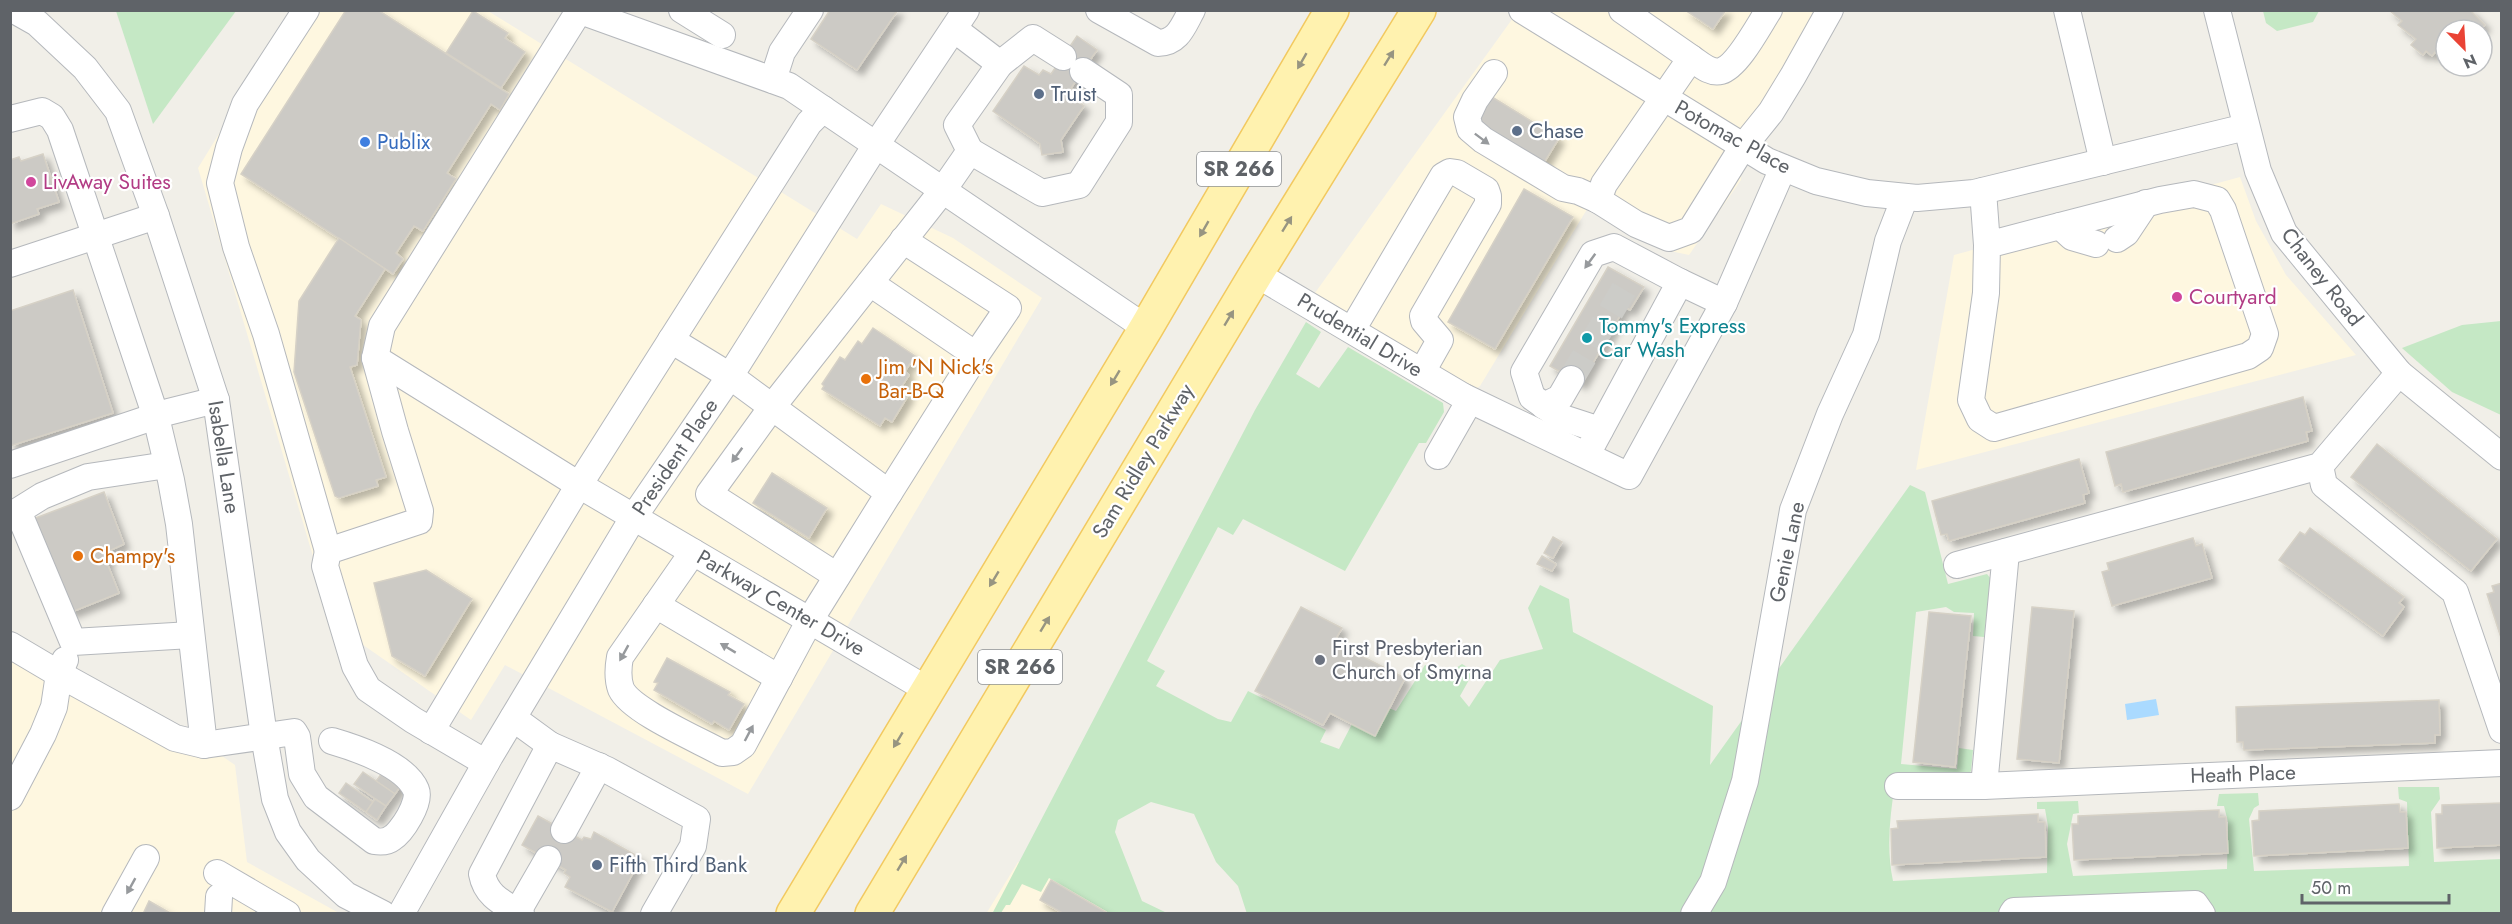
<svg xmlns="http://www.w3.org/2000/svg" width="2512" height="924" font-family="Jost,sans-serif">
<style>
.commercial{fill:#fef7e0}
.green{fill:#c5e8c5}
.water{fill:#aadaff}
.building{fill:#cccac5;stroke:#d6d1c6;stroke-width:1.5;filter:url(#shadow)}
.lines{fill:none;stroke-linecap:round;stroke-linejoin:round}
.minor-tunnel{stroke:#ccccc8;stroke-width:26;stroke-dasharray:26 13;stroke-linecap:butt}
.minor-casing{stroke:#b5b8bc;stroke-width:28}
.major-casing{stroke:#f2c960;stroke-width:36}
.minor{stroke:#fff;stroke-width:26}
.major{stroke:#fff2af;stroke-width:33}
.oneway{fill:#979581}
.oneway2{fill:#979a9d}
.service-dot{fill:#5c6f8a;stroke:#fff;stroke-width:2}
.shop-dot{fill:#3f7fe0;stroke:#fff;stroke-width:2}
.hotel-dot{fill:#d1479c;stroke:#fff;stroke-width:2}
.culture-dot{fill:#0f9aa8;stroke:#fff;stroke-width:2}
.food-dot{fill:#e8710a;stroke:#fff;stroke-width:2}
.worship-dot{fill:#6b7280;stroke:#fff;stroke-width:2}
.labels{text-anchor:middle;dominant-baseline:central;stroke-width:4.5;stroke-linejoin:round;paint-order:stroke}
.shield{fill:#fff;stroke:#8f9295;stroke-width:1.5}
.shield-label{font-size:20px;font-weight:bold;fill:#5f6368}
.service-label{font-size:21px;fill:#4e5e75;stroke:#fff;text-anchor:start}
.street-label{font-size:21px;fill:#5f6368;stroke:#fff}
.shop-label{font-size:21px;fill:#366cbe;stroke:#fff;text-anchor:start}
.hotel-label{font-size:21px;fill:#b23c85;stroke:#fff;text-anchor:start}
.culture-label{font-size:21px;fill:#0d838f;stroke:#fff;text-anchor:start}
.food-label{font-size:21px;fill:#c56008;stroke:#fff;text-anchor:start}
.worship-label{font-size:21px;fill:#5b616d;stroke:#fff;text-anchor:start}
</style>
<defs>
<filter id="shadow"><feDropShadow dx="5.5" dy="5.5" stdDeviation="3" flood-color="#0004"/></filter>
</defs>
<rect width="100%" height="100%" fill="#f1efe8"/>
<g class="commercial">
<path d="M294 11H488L857 239 881 204 953 238 1042 298 748 794 505 665 471 720 333 624 198 168Z"/>
<path d="M1518 11H1830L1742 147 1741 180 1689 255 1661 249 1589 206 1480 386 1464 397 1307 304Z"/>
<path d="M2240 177 2256 221 2286 275 2356 355 1916 470 1954 255Z"/>
<path d="M10 632 193 736 235 765 247 862 339 913H11Z"/>
<path d="M1018 862 1124 914H986Z"/>
</g>
<g class="green">
<path d="M116 11H236L153 124Z"/>
<path d="M2263 11V10L2319 11 2313 22 2277 31 2266 23Z"/>
<path d="M2501 321V415L2452 392 2402 348 2462 325Z"/>
<path d="M1306 322 1321 332 1296 374 1319 388 1348 347 1443 403 1444 412 1426 443H1419L1345 571 1243 519 1233 535 1218 527 1147 661 1165 671 1156 686 1218 719 1231 722 1248 691 1326 730 1320 742 1339 749 1352 724 1389 708 1396 711 1425 665 1447 674 1462 664 1474 671 1460 696 1469 707 1500 660 1543 649 1528 608 1540 585 1569 599 1573 632 1713 706 1710 765 1910 485 1925 492 1948 584 1987 574 1991 579 1984 637 1973 636 1974 613 1954 612 1946 607 1916 612 1901 764 1957 769 1959 748 1973 750 1971 771 1964 780 1895 783C1890 816 1886 848 1893 881L2047 873 2048 826 2045 809H2037V802L2078 801 2079 813 2073 814 2067 844 2073 876 2227 869 2228 822 2224 806H2217L2219 794 2258 793 2259 805 2254 808 2249 819 2254 871 2409 866 2407 802 2399 799 2398 787H2439L2440 799 2431 812 2434 862 2502 859 2501 914H1247L1238 886 1216 862 1194 814 1151 802 1118 820 1115 832 1142 901 1167 913H1109L1049 878 1041 892 1022 884 1010 905H1006L1001 913 992 914 1255 410Z"/>
</g>
<path class="water" d="M2156 699 2159 715 2127 720 2125 704Z"/>
<g class="building">
<path d="M346 10H378L509 94 500 110 491 104 447 173 456 179 423 231 414 226 396 253 403 259 393 274 241 174Z"/>
<path d="M830 10H898L857 70 811 39Z"/>
<path d="M1685 10H1726L1713 29Z"/>
<path d="M2389 10H2470L2485 25 2480 30H2446V58L2444 59 2435 52 2432 56 2426 51 2423 55 2411 45 2416 39 2398 25 2402 21Z"/>
<path d="M473 11 508 33 505 38 525 52 501 88 446 53Z"/>
<path d="M1077 36 1097 50 1071 88 1075 91 1071 97 1084 106 1061 140 1063 152 1042 155 1040 144 993 111 1024 66 1039 75 1043 70 1051 74Z"/>
<path d="M1492 97 1559 138 1542 166 1475 125Z"/>
<path d="M43 154 59 202 37 209 39 214 10 224V160L19 157 21 161Z"/>
<path d="M1524 189 1573 217 1495 349 1448 322Z"/>
<path d="M339 238 385 269 355 316 361 320 357 365 350 367 386 477 376 480 378 486 339 498 335 496 294 372 299 301Z"/>
<path d="M1608 267 1644 287 1630 310 1625 307 1581 384 1550 366Z"/>
<path d="M73 290 113 413 10 446V311Z"/>
<path d="M873 328 915 356 905 371 909 375 900 389 909 394 892 422 885 418 880 426 822 389 824 386 822 384 840 357 845 360 858 341 862 344Z"/>
<path d="M2303 397 2312 431 2306 432 2308 441 2123 492 2121 484 2115 486 2106 452Z"/>
<path d="M2377 444 2497 539 2471 571 2351 477Z"/>
<path d="M2079 459 2089 493 2083 495 2085 503 1949 541 1947 534 1941 535 1932 501Z"/>
<path d="M772 473 827 508 809 538 753 503Z"/>
<path d="M104 492 124 544 111 550 107 563 119 593 69 613 33 519Z"/>
<path d="M2310 528 2404 597 2399 603 2404 607 2383 636 2279 560 2300 532 2305 535Z"/>
<path d="M1553 537 1562 542 1553 558 1544 553Z"/>
<path d="M2193 538 2196 546 2202 544 2212 578 2112 606 2102 572 2109 570 2107 563Z"/>
<path d="M1542 556 1556 564 1552 571 1537 564Z"/>
<path d="M426 570 472 599 425 676 392 656 374 583Z"/>
<path d="M2502 583V641L2487 594 2494 592 2492 586Z"/>
<path d="M1301 607 1342 628 1334 642 1405 678 1375 736 1330 713 1323 725 1255 691Z"/>
<path d="M2032 607 2074 611 2059 763 2017 759Z"/>
<path d="M1929 612 1971 616 1955 767 1913 762Z"/>
<path d="M667 658 730 692 728 695 744 704 729 730 714 721 712 724 654 690 658 683 654 682Z"/>
<path d="M2439 700 2440 735H2435V743L2244 750 2243 742H2237L2236 707Z"/>
<path d="M391 761 409 774 395 794 376 781Z"/>
<path d="M363 772 395 794 386 806 354 784Z"/>
<path d="M346 783 373 802 366 812 339 793Z"/>
<path d="M375 799 386 806 377 820 366 812Z"/>
<path d="M2502 803V845L2437 848 2436 814H2442V805Z"/>
<path d="M2399 804 2400 812H2406L2408 848 2254 856 2252 821 2259 820V811Z"/>
<path d="M2219 810V817H2226L2228 853 2074 860 2072 824H2078V816Z"/>
<path d="M2038 814V822H2045L2046 857 1892 865 1891 829 1898 828 1897 821Z"/>
<path d="M538 816 582 840 584 837 591 839 594 832 641 858 612 912 565 887 570 877 564 873 566 870 522 845Z"/>
<path d="M1051 880 1109 914H1064L1040 900Z"/>
<path d="M149 901 172 914H143Z"/>
</g>
<g class="lines">
<path class="minor-tunnel" d="M1571 379 1630 279"/>
<defs>
<g id="minor">
<path d="M14 10 37 23 85 68 118 111 156 216 216 400 264 736 275 799 288 832 308 860 346 895 383 914"/>
<path d="M306 10 245 104 229 148 220 183 236 247 266 334 328 551"/>
<path d="M578 10 789 86 1146 328"/>
<path d="M682 10 722 35"/>
<path d="M1099 10 1158 43C1178 43 1183 26 1192 10"/>
<path d="M1522 10 1767 161 1816 181 1867 193 1917 198 1974 193 2246 127"/>
<path d="M2067 10 2103 162"/>
<path d="M2217 10 2258 171 2284 233 2399 373 2502 457"/>
<path d="M1691 58C1700 64 1710 74 1721 71 1738 66 1759 25 1769 10"/>
<path d="M1000 64 1033 38 1063 57"/>
<path d="M1494 73 1475 100 1467 117 1470 129 1483 140 1563 188 1578 191 1598 200 1636 224 1669 238 1691 230 1742 148 1771 112 1793 76 1830 10"/>
<path d="M773 80 782 52 810 10"/>
<path d="M823 109 809 123 579 485 928 690"/>
<path d="M10 119 42 111 52 117 60 130 156 417 171 480 179 524 204 745"/>
<path d="M970 151 1042 193 1079 185 1119 122V95L1083 71"/>
<path d="M1983 191 1987 245 1986 293 1971 400 1980 419 1994 428 2248 356 2260 348 2265 334 2223 210 2217 200 2194 194 2160 200 1987 245"/>
<path d="M1598 200 1604 184 1691 58 1622 10"/>
<path d="M2060 226 2072 237 2096 244"/>
<path d="M2117 239 2126 233 2146 203"/>
<path d="M903 240 1008 308 976 355"/>
<path d="M10 264 156 216"/>
<path d="M1256 274 1464 397 1629 476 1724 303 1783 168"/>
<path d="M870 283 976 355 889 493"/>
<path d="M1352 330 1443 176 1450 172 1457 173 1486 190 1488 196V204L1423 316 1424 321 1440 340 1422 372"/>
<path d="M671 340 730 376 889 493 810 620 743 745 733 752 722 753C699 740 631 711 621 689 617 678 618 668 620 657L693 552"/>
<path d="M375 358 579 485 431 731"/>
<path d="M1544 406 1560 398 1571 379"/>
<path d="M1600 430 1560 417 1532 397 1524 372 1593 254 1614 247 1680 282"/>
<path d="M1592 445 1680 282 1724 303"/>
<path d="M1438 456 1466 407 1464 397"/>
<path d="M10 465 168 412 216 400"/>
<path d="M167 465 88 477 42 496 18 511 73 642 191 635"/>
<path d="M2320 466 2324 485 2455 592 2502 730"/>
<path d="M1957 565 2320 466 2399 373"/>
<path d="M837 576 709 494 772 407 943 190 970 151 957 125 1000 64 954 29"/>
<path d="M656 605 779 678"/>
<path d="M10 645 59 674 65 660"/>
<path d="M513 718 550 745"/>
<path d="M486 763 413 720 368 689 355 666 325 566 328 551 419 521 420 511 395 431 375 358 382 326 579 11"/>
<path d="M1898 786H1984L2502 763"/>
<path d="M1984 786 2006 552"/>
<path d="M10 797 43 734 54 707 59 674 175 738 204 745 294 732 297 737 302 774 316 797 374 841C380 842 387 842 392 838 402 832 421 802 416 790 406 765 356 748 332 741"/>
<path d="M564 830 599 766"/>
<path d="M217 873 287 914"/>
<path d="M518 911 548 859"/>
<path d="M115 914 146 858"/>
<path d="M218 914 219 897"/>
<path d="M401 914 490 756 633 518 730 376 876 145 966 10"/>
<path d="M521 914C503 903 486 896 482 874L550 745 607 770 697 819 693 846 654 914"/>
<path d="M1694 914 1713 882 1745 781 1793 510 1830 414 1866 335 1888 241 1905 197"/>
<path d="M2012 914 2014 911 2195 904 2202 914"/>
</g>
<g id="major">
<path d="M793 914 1146 328 1332 10"/>
<path d="M872 914 1256 274 1419 10"/>
</g>
</defs>
<use href="#minor" class="minor-casing"/>
<use href="#major" class="major-casing"/>
<use href="#minor" class="minor"/>
<use href="#major" class="major"/>
</g>
<defs><path id="oneway-solid" d="M-6-.8H1V-3.2L6.5 0L1 3.2V.8H-6Z" transform="scale(1.5)"/></defs>
<g class="oneway">
<use href="#oneway-solid" transform="translate(1389 58) rotate(-58)"/>
<use href="#oneway-solid" transform="translate(1302 61) rotate(120)"/>
<use href="#oneway-solid" transform="translate(1287 224) rotate(-58)"/>
<use href="#oneway-solid" transform="translate(1204 229) rotate(120)"/>
<use href="#oneway-solid" transform="translate(1229 318) rotate(-59)"/>
<use href="#oneway-solid" transform="translate(1115 378) rotate(121)"/>
<use href="#oneway-solid" transform="translate(994 579) rotate(121)"/>
<use href="#oneway-solid" transform="translate(1045 624) rotate(-59)"/>
<use href="#oneway-solid" transform="translate(898 740) rotate(121)"/>
<use href="#oneway-solid" transform="translate(902 863) rotate(-59)"/>
</g>
<g class="oneway2">
<use href="#oneway-solid" transform="translate(1482 139) rotate(37)"/>
<use href="#oneway-solid" transform="translate(1590 261) rotate(126)"/>
<use href="#oneway-solid" transform="translate(737 455) rotate(126)"/>
<use href="#oneway-solid" transform="translate(728 648) rotate(-149)"/>
<use href="#oneway-solid" transform="translate(624 653) rotate(119)"/>
<use href="#oneway-solid" transform="translate(749 733) rotate(-62)"/>
<use href="#oneway-solid" transform="translate(131 886) rotate(119)"/>
</g>
<g class="service-dot">
<circle cx="1039" cy="94" r="6"/>
<circle cx="1517" cy="131" r="6"/>
<circle cx="597" cy="865" r="6"/>
</g>
<circle class="shop-dot" cx="365" cy="142" r="6"/>
<g class="hotel-dot">
<circle cx="31" cy="182" r="6"/>
<circle cx="2177" cy="297" r="6"/>
</g>
<circle class="culture-dot" cx="1587" cy="338" r="6"/>
<g class="food-dot">
<circle cx="866" cy="379" r="6"/>
<circle cx="78" cy="556" r="6"/>
</g>
<circle class="worship-dot" cx="1320" cy="660" r="6"/>
<g class="labels">
<g class="shield">
<rect x="1197" y="152" width="84" height="34" rx="4.5"/>
<rect x="978" y="650" width="84" height="34" rx="4.5"/>
</g>
<g class="shield-label">
<text x="1239" y="169">SR 266</text>
<text x="1020" y="667">SR 266</text>
</g>
<g class="service-label">
<text x="1051" y="94">Truist</text>
<text x="1529" y="131">Chase</text>
<text x="609" y="865">Fifth Third Bank</text>
</g>
<g class="street-label">
<text transform="translate(1733 137) rotate(29)">Potomac Place</text>
<text transform="translate(2322 277) rotate(52)">Chaney Road</text>
<text transform="translate(1360 335) rotate(31)">Prudential Drive</text>
<text transform="translate(224 457) rotate(81)">Isabella Lane</text>
<text transform="translate(675 457) rotate(-56)">President Place</text>
<text transform="translate(1143 461) rotate(-59)">Sam Ridley Parkway</text>
<text transform="translate(1787 552) rotate(-78)">Genie Lane</text>
<text transform="translate(781 603) rotate(30)">Parkway Center Drive</text>
<text transform="translate(2243 774) rotate(-2)">Heath Place</text>
</g>
<g class="shop-label">
<text x="377" y="142">Publix</text>
</g>
<g class="hotel-label">
<text x="43" y="182">LivAway Suites</text>
<text x="2189" y="297">Courtyard</text>
</g>
<g class="culture-label">
<text x="1599" y="326">Tommy's Express<tspan x="1599" dy="24">Car Wash</tspan></text>
</g>
<g class="food-label">
<text x="878" y="367">Jim 'N Nick's<tspan x="878" dy="24">Bar-B-Q</tspan></text>
<text x="90" y="556">Champy's</text>
</g>
<g class="worship-label">
<text x="1332" y="648">First Presbyterian<tspan x="1332" dy="24">Church of Smyrna</tspan></text>
</g>
</g>
<rect width="2512" height="924" fill="none" stroke="#5f6368" stroke-width="24"/>
<g transform="translate(2464 48) rotate(156)"><circle r="28" fill="#ffffff" stroke="#bfc1c3" stroke-width="1.5"/>
<path d="M0-4.5L10 22L0 15L-10 22Z" fill="#ea4335"/>
<text y="-9" font-size="16" font-weight="bold" text-anchor="middle" fill="#5f6368">N</text>
</g>
<path d="M2302 894v9h147v-9" fill="none" stroke="#5f6368" stroke-width="3"/>
<text x="2311" y="894" font-size="18" fill="#5f6368" stroke="#ffffff" stroke-width="4.5" paint-order="stroke">50 m</text>
</svg>
